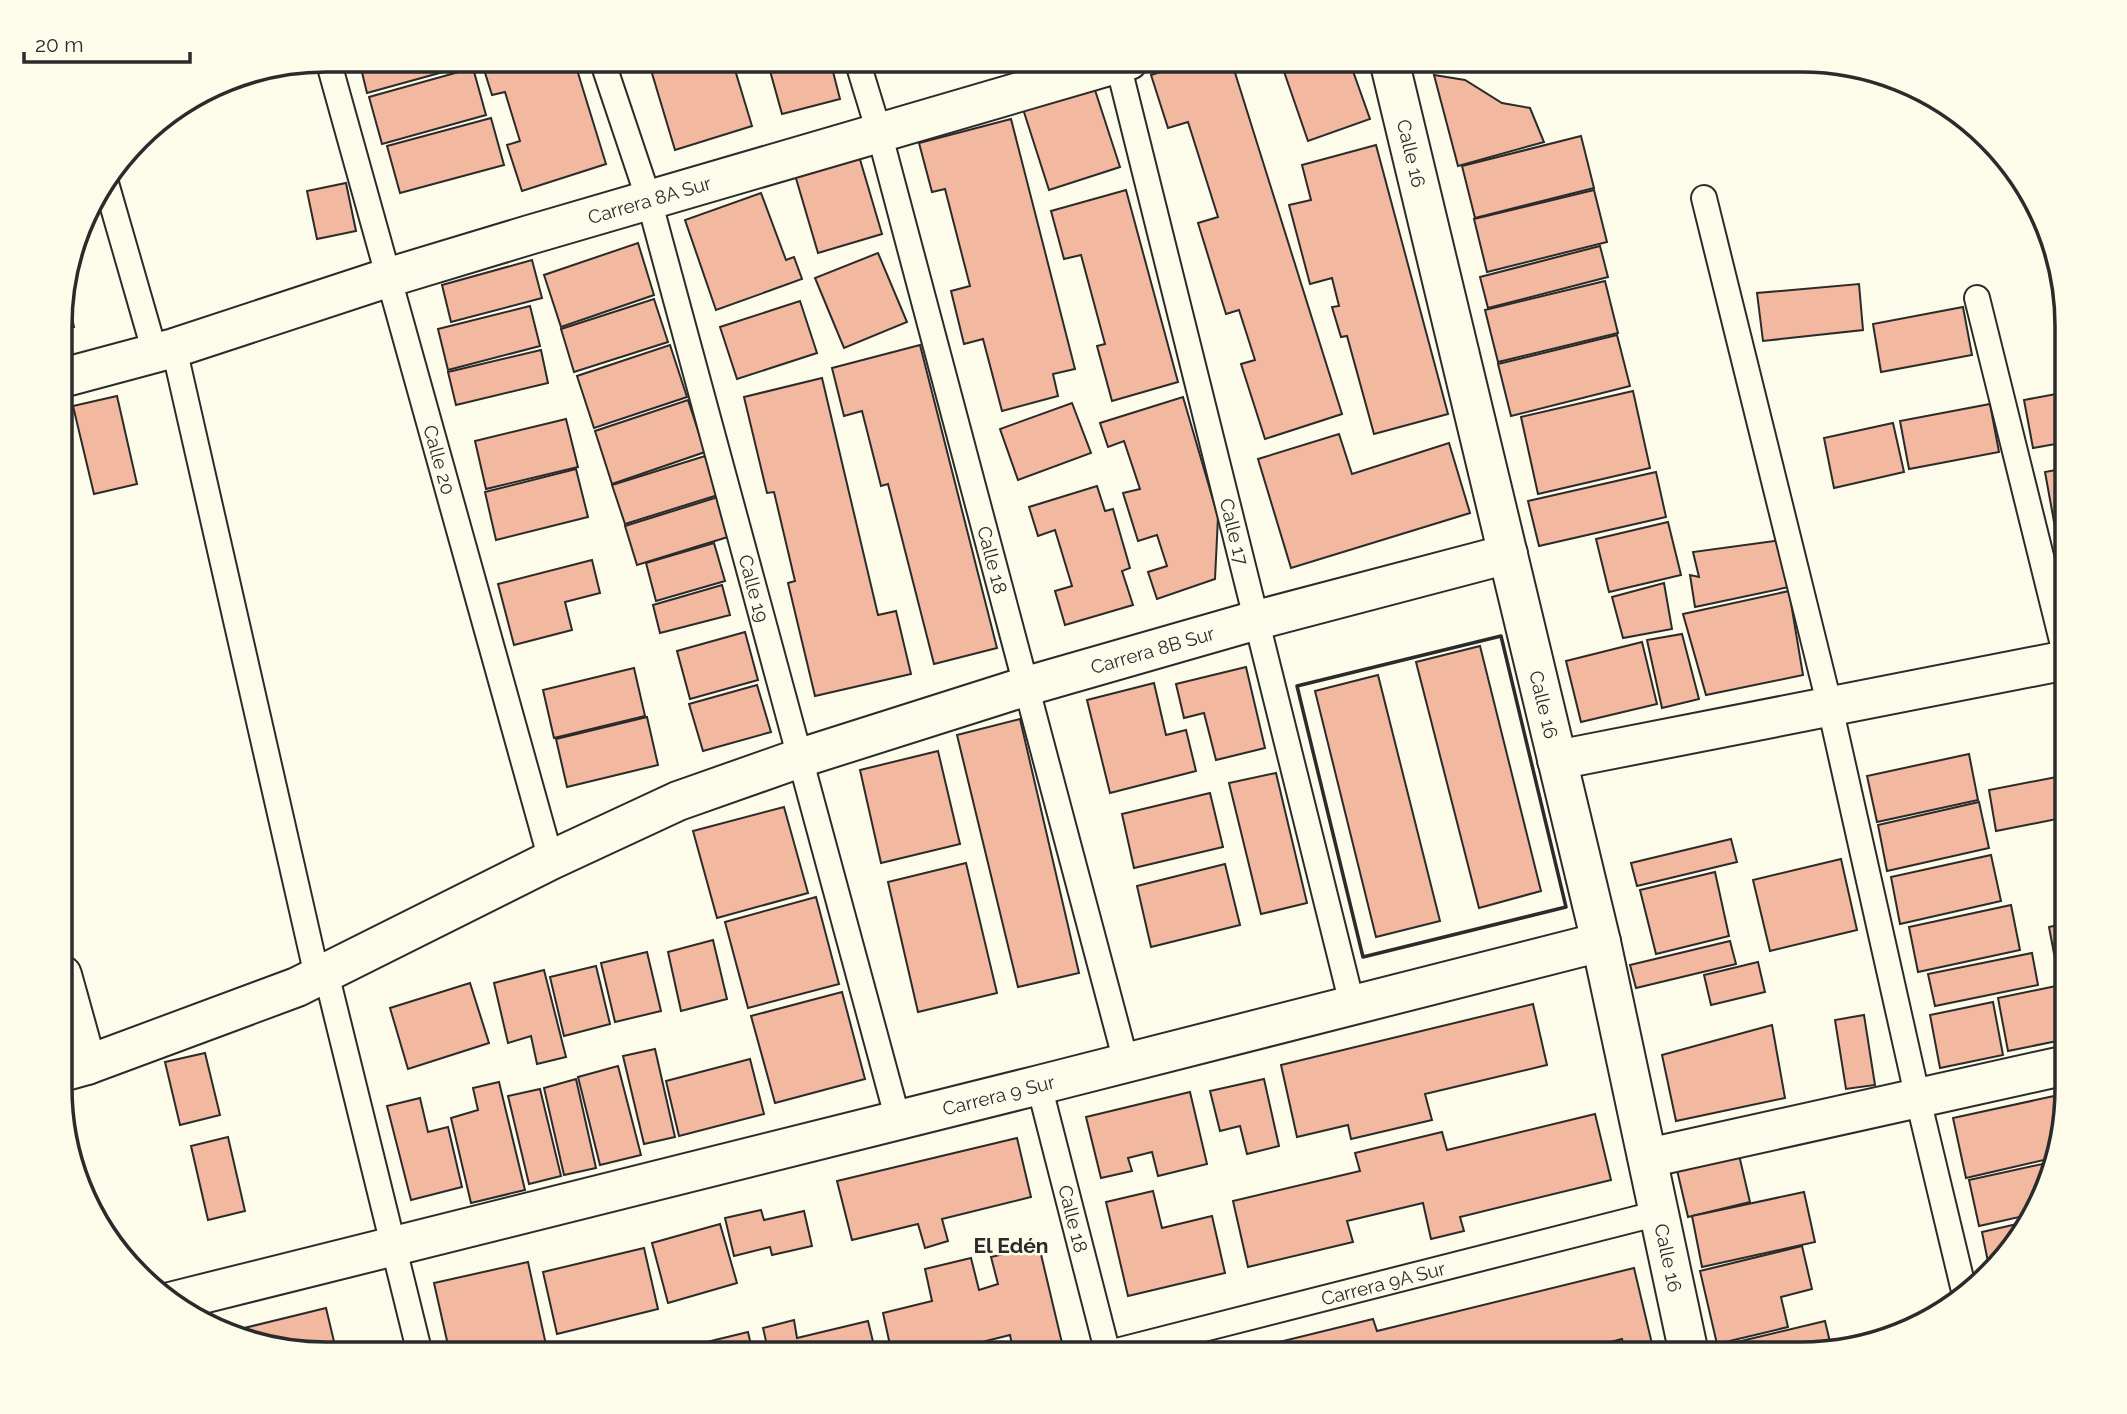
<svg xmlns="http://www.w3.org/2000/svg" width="2127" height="1414" font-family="Raleway,sans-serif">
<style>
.building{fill:#f2b8a0;stroke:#2b2b2b;stroke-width:2}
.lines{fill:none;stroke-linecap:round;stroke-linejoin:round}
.service-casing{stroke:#2b2b2b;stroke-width:28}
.minor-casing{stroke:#2b2b2b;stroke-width:42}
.tertiary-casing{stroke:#2b2b2b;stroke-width:42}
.service{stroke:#fdfbea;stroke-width:24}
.minor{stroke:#fdfbea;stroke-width:38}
.tertiary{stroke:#fdfbea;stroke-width:38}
.wall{stroke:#2b2b2b;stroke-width:3.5}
.labels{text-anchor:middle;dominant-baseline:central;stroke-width:5;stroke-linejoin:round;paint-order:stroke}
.street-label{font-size:19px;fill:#2b2b2b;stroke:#fdfbea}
.neighbourhood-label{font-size:21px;font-weight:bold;fill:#2b2b2b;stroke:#fdfbea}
.rim{fill:none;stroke:#2b2b2b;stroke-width:3.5}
</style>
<rect width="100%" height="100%" fill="#fdfbea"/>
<g class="building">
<path d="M359 60H470L472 64 367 93Z"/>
<path d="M481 60H574L606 164 522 191 507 145 520 141 505 92 492 95Z"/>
<path d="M648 60H732L752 126 675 150Z"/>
<path d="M767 60H830L840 99 782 114Z"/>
<path d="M899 60H931L902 69Z"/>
<path d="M1198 60H1231L1342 414 1265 439 1241 364 1255 360 1239 310 1226 314 1198 223 1218 217 1188 122 1168 128 1151 75Z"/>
<path d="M1280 60H1349L1370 119 1308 141Z"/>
<path d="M473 68 486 115 382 144 369 97Z"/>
<path d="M1434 75 1465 80 1502 103 1530 108 1544 142 1458 166Z"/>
<path d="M1094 87 1120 167 1049 190 1023 109Z"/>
<path d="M491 118 504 165 400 193 387 146Z"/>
<path d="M1011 119 1075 369 1053 374 1058 396 1002 411 983 339 964 344 951 291 970 286 945 189 932 192 919 143Z"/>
<path d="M1581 136 1594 188 1475 218 1462 166Z"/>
<path d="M1376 145 1448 414 1374 434 1347 336 1341 337 1332 307 1339 306 1332 278 1310 284 1289 205 1311 200 1302 165Z"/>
<path d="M859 156 882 234 818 253 795 175Z"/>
<path d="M346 183 356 231 317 239 307 191Z"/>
<path d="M1126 190 1178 382 1112 401 1097 346 1105 344 1081 255 1064 259 1051 211Z"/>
<path d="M1594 190 1607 242 1487 272 1474 219Z"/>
<path d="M761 193 786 260 794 257 802 279 716 310 685 220Z"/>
<path d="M638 243 654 295 561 327 544 275Z"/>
<path d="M1600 246 1608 277 1488 308 1480 277Z"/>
<path d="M878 253 907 322 844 348 815 278Z"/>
<path d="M532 260 542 298 451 322 442 285Z"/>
<path d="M1605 281 1618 333 1498 362 1485 310Z"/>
<path d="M1859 284 1863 330 1763 341 1757 293Z"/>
<path d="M66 291 74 327 62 330V292Z"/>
<path d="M654 299 668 342 574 372 561 329Z"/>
<path d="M800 301 817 353 737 379 720 327Z"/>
<path d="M530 306 540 346 448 370 438 329Z"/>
<path d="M1963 307 1972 355 1881 372 1873 324Z"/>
<path d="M1617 335 1630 386 1511 416 1498 364Z"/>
<path d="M670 345 687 397 594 428 577 376Z"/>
<path d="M920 345 997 648 934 664 888 484 881 486 862 411 844 416 832 368Z"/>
<path d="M541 350 548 383 456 405 448 372Z"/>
<path d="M822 378 878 615 896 611 911 674 815 696 788 583 795 581 774 492 767 493 744 397Z"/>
<path d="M1633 391 1650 468 1538 494 1521 417Z"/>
<path d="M2067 392V442L2033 448 2024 400Z"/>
<path d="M117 396 137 484 94 494 73 406Z"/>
<path d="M1183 397 1218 517 1215 579 1157 599 1148 572 1167 566 1157 535 1138 541 1123 493 1140 489 1124 441 1108 447 1100 423Z"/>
<path d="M688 400 705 452 612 484 595 431Z"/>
<path d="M1072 403 1091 453 1018 480 1000 429Z"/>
<path d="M1990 404 1999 452 1909 469 1900 421Z"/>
<path d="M566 419 578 467 486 489 475 441Z"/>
<path d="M1893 423 1904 472 1834 488 1824 438Z"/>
<path d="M1339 434 1352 474 1449 443 1470 513 1291 568 1258 459Z"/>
<path d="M705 456 718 495 625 524 612 485Z"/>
<path d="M2067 468V543L2058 544 2045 472Z"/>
<path d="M576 469 588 517 496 540 485 492Z"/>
<path d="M1656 472 1666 517 1539 546 1528 501Z"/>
<path d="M1097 486 1105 511 1113 509 1130 568 1122 571 1133 605 1065 625 1055 591 1072 586 1055 530 1038 536 1029 507Z"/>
<path d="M718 497 731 536 637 565 625 526Z"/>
<path d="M1668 522 1681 575 1609 592 1596 539Z"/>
<path d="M1782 540 1789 587 1695 607 1690 575 1699 577 1693 552Z"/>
<path d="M714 543 725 581 656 601 646 563Z"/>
<path d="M592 560 600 593 565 602 572 630 514 645 498 584Z"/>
<path d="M1664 583 1672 629 1623 638 1612 597Z"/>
<path d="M722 585 730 615 660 633 653 605Z"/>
<path d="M1789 591 1803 675 1706 695 1683 614Z"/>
<path d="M745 632 758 680 690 699 677 651Z"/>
<path d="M1682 634 1699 699 1662 708 1647 640Z"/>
<path d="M1642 642 1657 704 1581 722 1566 661Z"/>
<path d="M1480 646 1541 891 1479 908 1416 662Z"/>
<path d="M1246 667 1265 748 1216 760 1204 713 1184 718 1176 684Z"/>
<path d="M634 668 645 716 554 738 543 690Z"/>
<path d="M1378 675 1440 921 1376 937 1315 691Z"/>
<path d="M1154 683 1166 735 1186 730 1196 771 1110 793 1087 700Z"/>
<path d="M757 685 771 732 703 751 689 704Z"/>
<path d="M647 717 658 765 567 787 556 739Z"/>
<path d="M1020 719 1079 973 1018 987 957 735Z"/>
<path d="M938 751 960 844 881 863 860 770Z"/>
<path d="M1969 754 1978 800 1877 822 1867 776Z"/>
<path d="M1276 773 1307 903 1261 914 1229 783Z"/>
<path d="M2067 775V817L1996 831 1989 790Z"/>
<path d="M1210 793 1223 847 1134 868 1122 814Z"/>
<path d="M1979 802 1989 848 1887 871 1878 825Z"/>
<path d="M784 807 808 893 717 918 693 831Z"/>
<path d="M1731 839 1737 862 1637 886 1631 863Z"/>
<path d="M1991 855 2001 901 1900 924 1891 877Z"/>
<path d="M1841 859 1857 930 1770 951 1753 880Z"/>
<path d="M966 863 997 993 918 1012 888 882Z"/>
<path d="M1225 864 1240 925 1151 947 1137 886Z"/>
<path d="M1715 872 1729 936 1656 954 1640 890Z"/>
<path d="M816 897 839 984 748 1008 725 922Z"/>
<path d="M2011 905 2020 950 1918 972 1909 927Z"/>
<path d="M2067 923V978L2059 980 2049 927Z"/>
<path d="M713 940 727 999 681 1011 668 952Z"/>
<path d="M1730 941 1736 964 1636 988 1630 965Z"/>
<path d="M647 952 661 1011 615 1022 601 963Z"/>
<path d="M2032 953 2038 985 1935 1006 1928 974Z"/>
<path d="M1758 962 1765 992 1711 1005 1704 975Z"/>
<path d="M596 966 610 1024 564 1036 550 977Z"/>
<path d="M544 970 566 1057 537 1064 531 1036 508 1043 494 983Z"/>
<path d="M470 983 489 1043 408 1069 390 1008Z"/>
<path d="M2061 985 2067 1021V1039L2008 1051 1998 998Z"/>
<path d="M842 992 865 1079 775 1103 751 1016Z"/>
<path d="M1993 1002 2003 1055 1940 1068 1930 1015Z"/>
<path d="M1533 1004 1547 1065 1425 1094 1432 1120 1351 1139 1348 1125 1297 1137 1281 1065Z"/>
<path d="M1864 1015 1875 1085 1846 1089 1835 1020Z"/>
<path d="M1772 1025 1785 1098 1676 1121 1662 1055Z"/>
<path d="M655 1049 675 1137 644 1144 623 1056Z"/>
<path d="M205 1053 220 1115 180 1125 165 1062Z"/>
<path d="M750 1059 764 1114 679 1136 666 1081Z"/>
<path d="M618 1066 641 1155 600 1165 578 1077Z"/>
<path d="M576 1079 596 1168 564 1175 544 1088Z"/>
<path d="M1264 1079 1279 1146 1247 1154 1240 1126 1220 1131 1210 1091Z"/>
<path d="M499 1082 525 1190 471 1203 451 1118 478 1110 473 1088Z"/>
<path d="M540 1089 561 1176 529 1184 508 1096Z"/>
<path d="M1190 1092 1207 1164 1158 1176 1152 1152 1128 1158 1132 1171 1101 1178 1086 1117Z"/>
<path d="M2054 1096 2062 1131 2057 1157 1966 1178 1953 1118Z"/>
<path d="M420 1098 428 1132 448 1127 462 1187 411 1200 387 1106Z"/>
<path d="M1595 1114 1611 1180 1460 1217 1464 1231 1431 1239 1423 1203 1347 1221 1353 1242 1248 1267 1233 1201 1360 1171 1355 1153 1442 1132 1447 1150Z"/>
<path d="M228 1137 245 1211 208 1220 191 1146Z"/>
<path d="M1017 1138 1031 1197 942 1219 948 1241 925 1248 918 1224 852 1240 837 1181Z"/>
<path d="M1739 1155 1750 1202 1688 1217 1677 1170Z"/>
<path d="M2056 1161 2053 1173 2033 1214 1979 1226 1969 1180Z"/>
<path d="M1153 1191 1162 1228 1212 1216 1225 1273 1128 1296 1106 1202Z"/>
<path d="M1804 1192 1815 1242 1702 1267 1692 1216Z"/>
<path d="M761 1210 764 1220 804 1211 812 1246 772 1255 770 1247 734 1256 725 1218Z"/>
<path d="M2030 1221 2022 1236 1989 1267 1982 1232Z"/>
<path d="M720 1224 737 1283 668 1303 652 1243Z"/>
<path d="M1039 1246 1062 1343 1014 1354 1010 1335 958 1348 959 1354H892L883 1313 932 1301 925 1269 971 1258 979 1290 998 1284 991 1257Z"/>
<path d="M1802 1246 1812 1289 1781 1297 1788 1327 1717 1344 1700 1271Z"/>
<path d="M644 1248 658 1309 557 1334 543 1272Z"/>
<path d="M528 1262 548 1354H450L434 1283Z"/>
<path d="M1634 1268 1653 1348 1630 1354H1626L1622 1339 1583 1349 1584 1354H1557L1556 1349 1536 1354H1494L1493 1347 1462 1354H1274L1271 1344 1373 1319 1377 1331Z"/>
<path d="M326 1308 337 1354H325L239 1339 236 1330Z"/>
<path d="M794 1320 797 1338 868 1321 876 1354H769L763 1328Z"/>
<path d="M1825 1321 1830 1342 1846 1338 1848 1345 1818 1354H1718L1716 1347Z"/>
<path d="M748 1332 753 1354H684L682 1348Z"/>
</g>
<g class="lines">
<defs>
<g id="service">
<path id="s1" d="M328 60 551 860"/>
<path id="s2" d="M602 60 649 200 898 1120"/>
<path id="s3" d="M857 60 879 132 1126 1062"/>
<path id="s4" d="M1117 60 1352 1004"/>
<path d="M106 183 155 353"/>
<path d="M1704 198 1830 707 1918 1099 1964 1291"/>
<path d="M1977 298 2067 661"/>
<path d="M174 348 317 976"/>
<path d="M326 973 420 1354"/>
<path id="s5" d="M1039 1085 1108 1354"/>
<path id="s6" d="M1105 1354 1659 1213"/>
</g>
<g id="minor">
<path id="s7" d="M62 378 174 348 390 277 529 235 1129 60"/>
<path d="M1557 760 2067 660"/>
<path d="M62 975 87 1065"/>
<path id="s8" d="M62 1072 87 1065 297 987 551 860 678 801 800 758 1027 686 1257 620 1508 554"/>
<path d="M1648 1158 2067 1065"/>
<path id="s9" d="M170 1302 1039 1085 1601 942"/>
</g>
<g id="tertiary">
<path id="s10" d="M1389 60 1601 942 1689 1354"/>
</g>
</defs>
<use href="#service" class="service-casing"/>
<use href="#minor" class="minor-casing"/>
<use href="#tertiary" class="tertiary-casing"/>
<use href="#service" class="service"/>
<use href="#minor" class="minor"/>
<use href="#tertiary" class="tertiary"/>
<path class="wall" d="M1501 636 1566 907 1363 957 1297 686Z"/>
</g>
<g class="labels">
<g class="street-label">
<text stroke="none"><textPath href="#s10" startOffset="96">Calle 16</textPath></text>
<text stroke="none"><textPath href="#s7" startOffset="614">Carrera 8A Sur</textPath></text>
<text stroke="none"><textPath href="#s1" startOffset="415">Calle 20</textPath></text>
<text stroke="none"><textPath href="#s4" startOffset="486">Calle 17</textPath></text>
<text stroke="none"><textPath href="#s3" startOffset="518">Calle 18</textPath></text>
<text stroke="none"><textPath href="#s2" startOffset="550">Calle 19</textPath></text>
<text stroke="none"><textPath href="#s8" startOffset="1172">Carrera 8B Sur</textPath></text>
<text stroke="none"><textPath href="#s10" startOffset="663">Calle 16</textPath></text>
<text stroke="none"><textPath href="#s9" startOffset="854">Carrera 9 Sur</textPath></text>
<text stroke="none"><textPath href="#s5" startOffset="138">Calle 18</textPath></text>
<text stroke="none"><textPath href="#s10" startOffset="1230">Calle 16</textPath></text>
<text stroke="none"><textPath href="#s6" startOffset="287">Carrera 9A Sur</textPath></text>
</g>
<g class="neighbourhood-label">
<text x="1011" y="1245">El Edén</text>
</g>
</g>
<path d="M0 0H2127V1414H0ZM326 72H1801A254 254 0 0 1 2055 326V1088A254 254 0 0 1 1801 1342H326A254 254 0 0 1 72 1088V326A254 254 0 0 1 326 72Z" fill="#fdfbea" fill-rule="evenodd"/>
<path class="rim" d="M326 72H1801A254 254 0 0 1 2055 326V1088A254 254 0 0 1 1801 1342H326A254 254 0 0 1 72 1088V326A254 254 0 0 1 326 72Z"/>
<path d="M24 52v10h166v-10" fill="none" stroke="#2b2b2b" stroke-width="3.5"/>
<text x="35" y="52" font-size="21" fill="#2b2b2b" stroke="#fdfbea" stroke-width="5" paint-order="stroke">20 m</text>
</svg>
